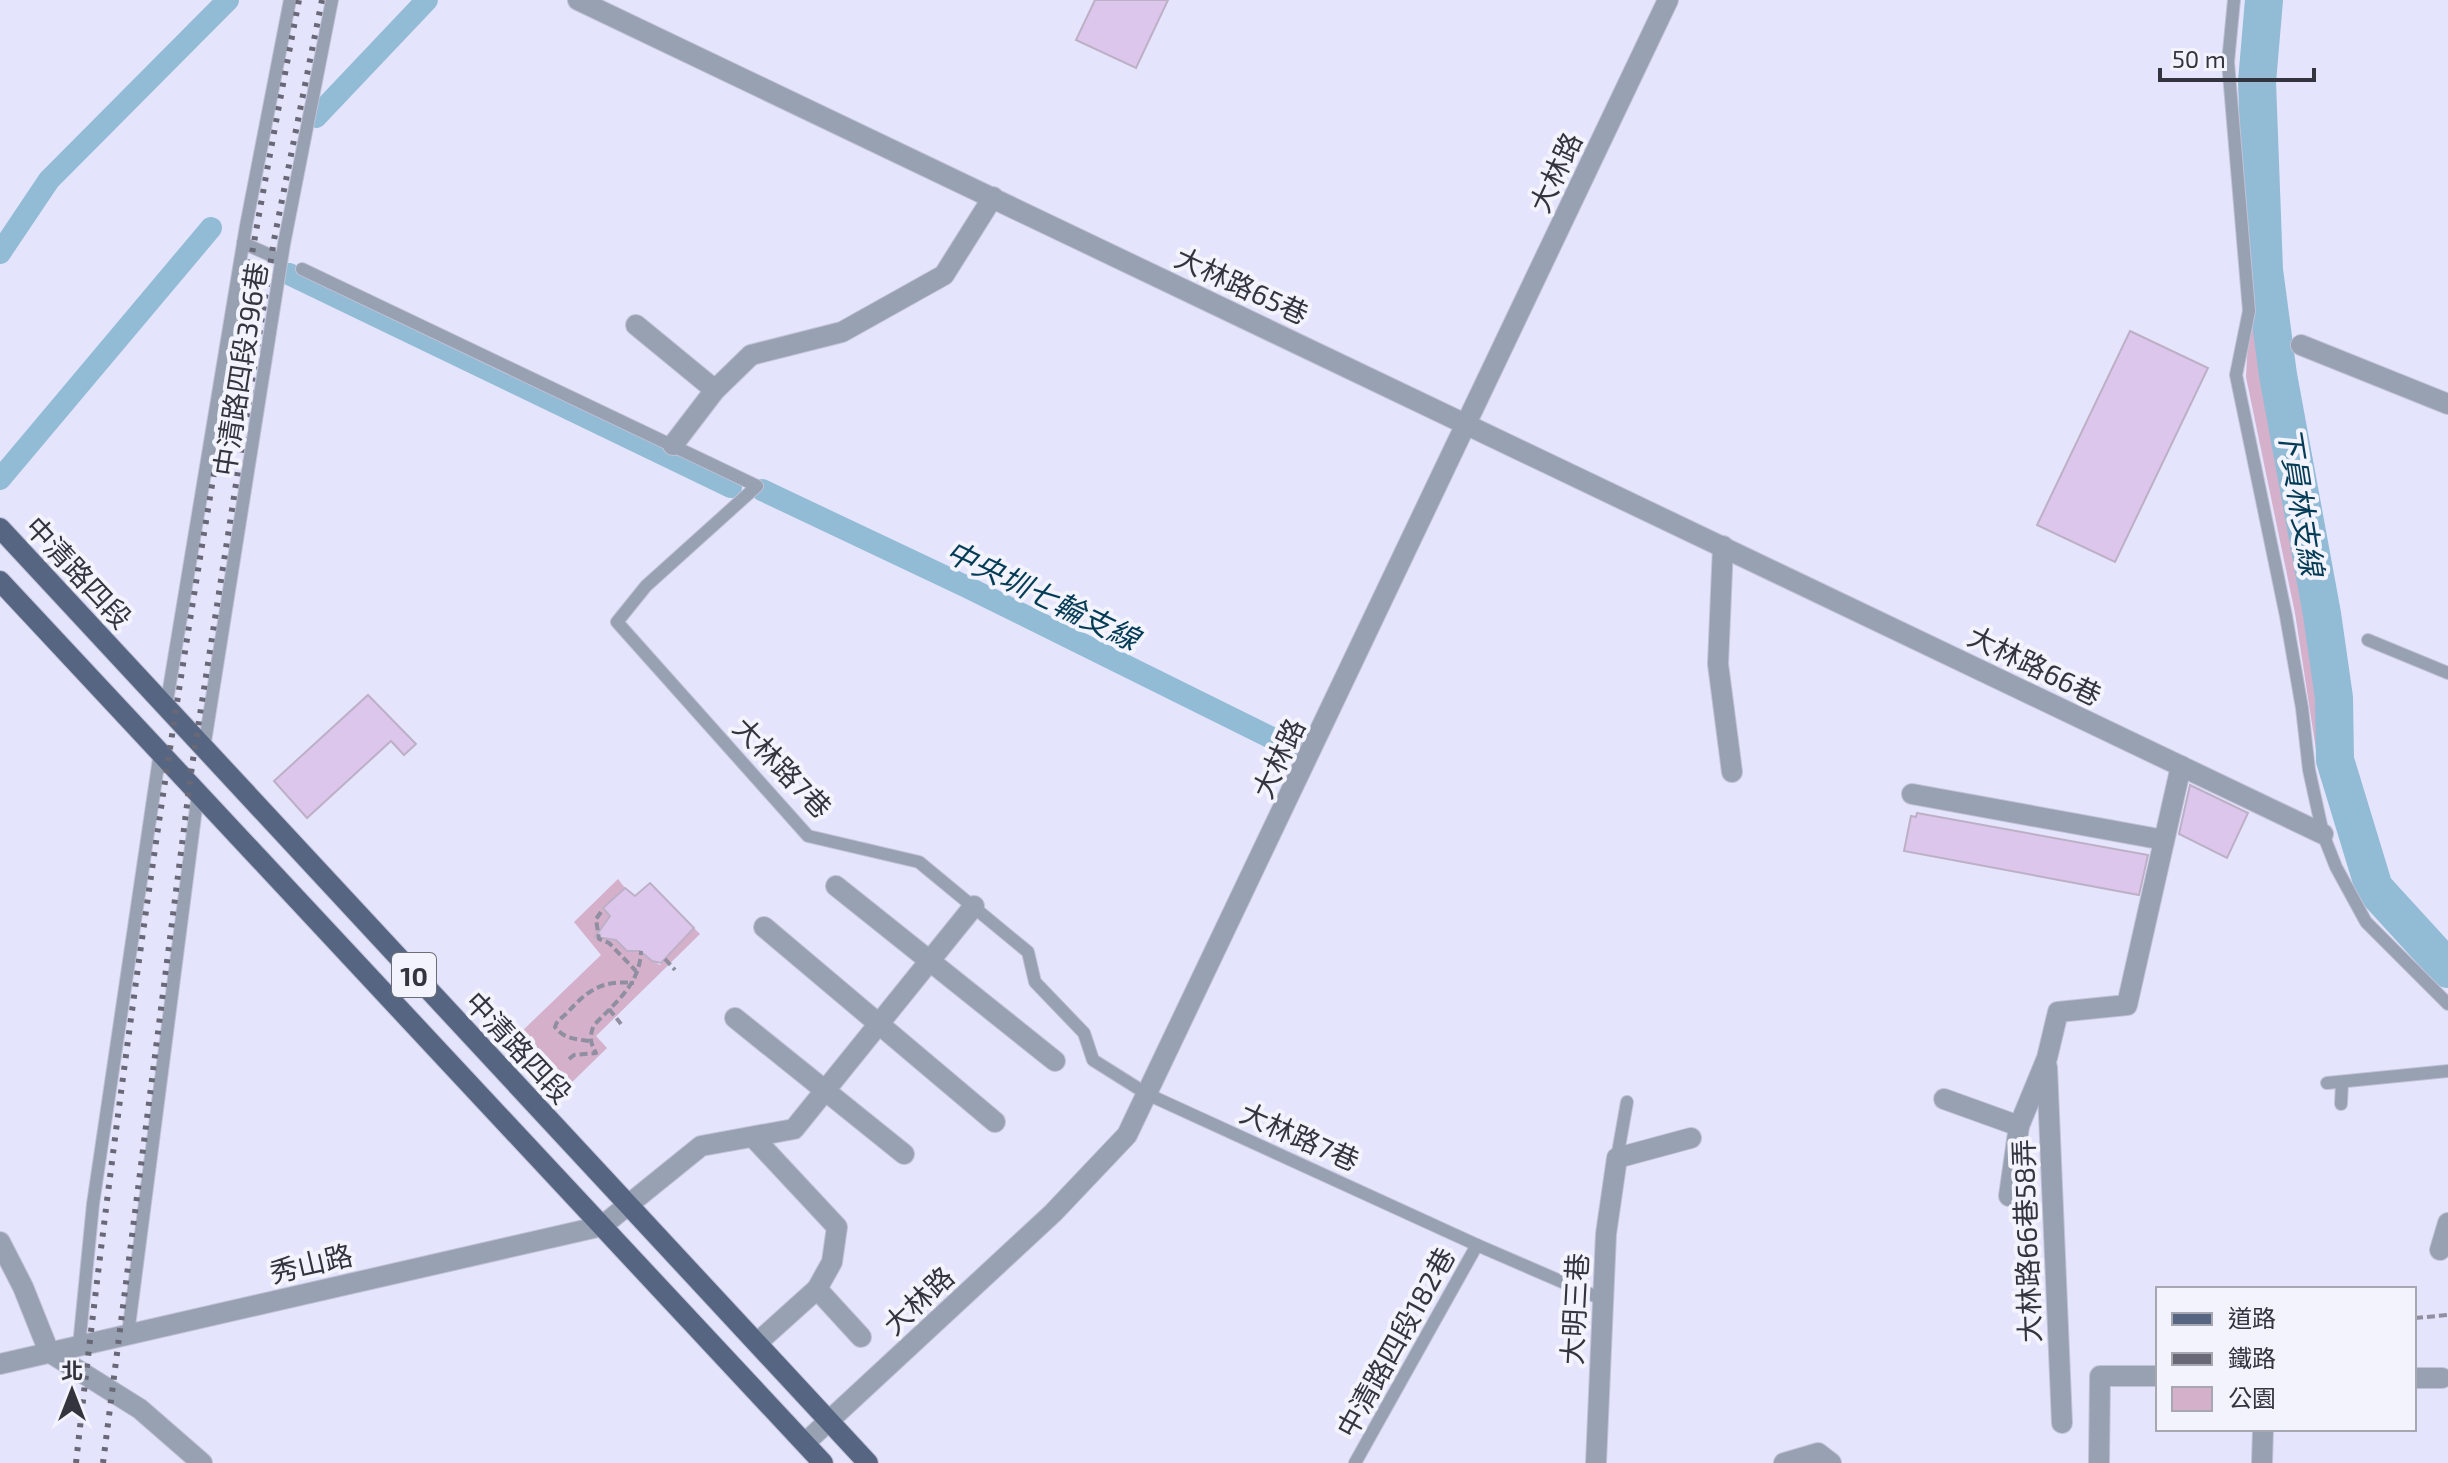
<svg xmlns="http://www.w3.org/2000/svg" width="2448" height="1463" font-family="'Exo 2','Noto Sans TC',sans-serif">
<style>
.green{fill:#d5b0ca}
.lines{fill:none;stroke-linecap:round;stroke-linejoin:round}
.canal{stroke:#92bbd5;stroke-width:22}
.river{stroke:#92bbd5;stroke-width:38}
.building{fill:#ddc6ec;stroke:#bdb0c6;stroke-width:2}
.service-casing{stroke:#c1c1d7;stroke-width:14}
.minor-casing{stroke:#c1c1d7;stroke-width:22}
.tertiary-casing{stroke:#c1c1d7;stroke-width:22}
.primary-casing{stroke:#c1c1d7;stroke-width:22}
.path{stroke:#8f8fa1;stroke-width:4;stroke-dasharray:8 4;stroke-linecap:butt}
.service{stroke:#97a1b1;stroke-width:12}
.minor{stroke:#97a1b1;stroke-width:20}
.tertiary{stroke:#97a1b1;stroke-width:20}
.primary{stroke:#566682;stroke-width:20}
.rail{stroke:#686876;stroke-width:6;stroke-dasharray:4 8;stroke-linecap:butt}
.labels{text-anchor:middle;dominant-baseline:central;stroke-width:8;stroke-linejoin:round;paint-order:stroke}
.shield{fill:#f3f3fd;stroke:#6d6d77;stroke-width:2}
.shield-label{font-size:26px;font-weight:bold;fill:#34343e}
.street-label{font-size:28px;fill:#34343e;stroke:#f3f3fd}
.water-label{font-size:30px;font-style:italic;fill:#043c56;stroke:#f3f3fd}
</style>
<rect width="100%" height="100%" fill="#e4e4fd"/>
<g class="green">
<path d="M2259 301 2317 634 2323 680 2328 794 2320 776 2295 613 2246 377 2250 306Z"/>
<path d="M618 879 625 888 603 908 611 917 600 931 604 939 614 937 645 951 646 957 660 965 694 928 700 934 596 1036 607 1048 566 1088 518 1035 601 955 574 922Z"/>
</g>
<g class="lines">
<g class="canal">
<path d="M316 117 427 0"/>
<path d="M0 253 49 180 228 0"/>
<path d="M289 274 731 487"/>
<path d="M0 479 211 228"/>
<path d="M762 490 967 587 1298 751"/>
</g>
<path class="river" d="M2264 0 2257 82 2264 270 2278 375 2322 614 2334 698 2335 760 2374 888 2448 969"/>
</g>
<g class="building">
<path d="M1095 0H1168L1136 68 1076 40Z"/>
<path d="M2130 331 2208 368 2115 562 2037 525Z"/>
<path d="M368 695 416 744 404 755 391 741 307 818 274 781Z"/>
<path d="M2190 785 2248 813 2227 858 2179 834Z"/>
<path d="M1917 813 2148 855 2139 895 1904 851 1911 816 1916 817Z"/>
<path d="M650 883 694 928 661 963 652 961 640 951H627L616 940 595 937 610 916 603 908 625 888 635 896Z"/>
</g>
<g class="lines">
<defs>
<g id="service">
<path d="M2234 0 2228 62 2249 311 2236 375 2286 616 2302 708 2309 770 2323 834 2336 867 2366 922 2448 1004"/>
<path d="M243 243 281 260"/>
<path d="M302 269 757 486 646 586 617 622 808 836 919 862 1028 952 1035 982 1084 1033 1093 1060 1147 1094 1477 1245 1604 1300"/>
<path d="M2368 640 2448 673"/>
<path d="M166 707 246 226 290 0"/>
<path d="M204 748 284 244 332 0"/>
<path d="M2327 1083 2448 1071"/>
<path d="M2341 1104 2342 1082"/>
<path d="M1617 1158 1627 1102"/>
<path d="M128 1334 198 793"/>
<path d="M79 1346 93 1204 160 752"/>
<path d="M1355 1463 1477 1245"/>
</g>
<g id="minor">
<path d="M578 0 2323 834"/>
<path d="M636 325 715 390"/>
<path d="M2301 345 2448 404"/>
<path d="M673 445 715 390 751 355 842 332 944 275 993 197"/>
<path d="M1723 546 1718 664 1732 772"/>
<path d="M1912 794 2164 840"/>
<path d="M836 886 1055 1061"/>
<path d="M764 927 995 1122"/>
<path d="M735 1018 904 1154"/>
<path d="M2047 1067 2062 1423"/>
<path d="M1944 1099 2019 1126"/>
<path d="M753 1137 837 1227 832 1262 817 1289"/>
<path d="M2009 1196 2019 1126 2047 1058 2058 1012 2127 1005 2181 766"/>
<path d="M0 1242 23 1287 49 1352 140 1409 202 1463"/>
<path d="M2440 1250 2448 1223"/>
<path d="M757 1343 817 1289 861 1337"/>
<path d="M0 1364 602 1226 701 1146 794 1129 974 906"/>
<path d="M2414 1378H2442"/>
<path d="M1596 1463 1606 1234 1617 1158 1691 1138"/>
<path d="M1784 1463 1818 1453 1831 1463"/>
<path d="M2099 1463 2100 1376H2158"/>
<path d="M2262 1463 2263 1429"/>
</g>
<path id="tertiary" d="M805 1443 1053 1213 1127 1135 1668 0"/>
<g id="primary">
<path d="M0 528 868 1463"/>
<path d="M0 581 823 1463"/>
</g>
</defs>
<use href="#service" class="service-casing"/>
<use href="#minor" class="minor-casing"/>
<use href="#tertiary" class="tertiary-casing"/>
<use href="#primary" class="primary-casing"/>
<g class="path">
<path d="M601 912 596 919 599 939 609 943 636 971"/>
<path d="M665 959 675 970"/>
<path d="M609 1009 621 1024"/>
<path d="M589 1041C576 1039 564 1039 555 1027 557 1020 561 1019 567 1013 588 990 601 980 634 983"/>
<path d="M569 1059 574 1055 596 1053C590 1042 589 1037 594 1025 616 1002 640 984 641 951"/>
<path d="M2415 1318 2448 1315"/>
</g>
<use href="#service" class="service"/>
<use href="#minor" class="minor"/>
<use href="#tertiary" class="tertiary"/>
<use href="#primary" class="primary"/>
<g class="rail">
<path d="M76 1463C130 973 206 485 299 0"/>
<path d="M103 1463 192 766 274 240 322 0"/>
</g>
</g>
<g class="labels">
<rect class="shield" x="392" y="953" width="44" height="44" rx="6"/>
<g class="shield-label">
<text x="414" y="975">10</text>
</g>
<g class="street-label">
<text transform="translate(1555 172) rotate(-65)">大林路</text>
<text transform="translate(1242 285) rotate(25)">大林路65巷</text>
<text transform="translate(240 369) rotate(-81)">中清路四段396巷</text>
<text transform="translate(79 572) rotate(47)">中清路四段</text>
<text transform="translate(2035 665) rotate(26)">大林路66巷</text>
<text transform="translate(1278 758) rotate(-65)">大林路</text>
<text transform="translate(783 767) rotate(46)">大林路7巷</text>
<text transform="translate(519 1047) rotate(47)">中清路四段</text>
<text transform="translate(1300 1136) rotate(24)">大林路7巷</text>
<text transform="translate(2026 1241) rotate(-92)">大林路66巷58弄</text>
<text transform="translate(311 1263) rotate(-13)">秀山路</text>
<text transform="translate(918 1300) rotate(-43)">大林路</text>
<text transform="translate(1574 1309) rotate(-87)">大明三巷</text>
<text transform="translate(1395 1342) rotate(-61)">中清路四段182巷</text>
</g>
<g class="water-label">
<text transform="translate(2302 501) rotate(81)">下員林支線</text>
<text transform="translate(1043 594) rotate(26)">中央圳七輪支線</text>
</g>
</g>
<rect x="2156" y="1287" width="260" height="144" fill="#f3f3fd" stroke="#a7a7b1" stroke-width="2"/>
<rect x="2172" y="1313" width="40" height="12" fill="#566682" stroke="#a7a7b1" stroke-width="2"/>
<text x="2228" y="1327" font-size="24" fill="#34343e">道路</text>
<rect x="2172" y="1353" width="40" height="12" fill="#686876" stroke="#a7a7b1" stroke-width="2"/>
<text x="2228" y="1367" font-size="24" fill="#34343e">鐵路</text>
<rect x="2172" y="1387" width="40" height="24" fill="#d5b0ca" stroke="#a7a7b1" stroke-width="2"/>
<text x="2228" y="1407" font-size="24" fill="#34343e">公園</text>
<g transform="translate(72 1391)" stroke="#f3f3fd" stroke-width="6" paint-order="stroke">
<path d="M0-6L14 30L0 20L-14 30Z" fill="#34343e"/>
<text y="-12" font-size="22" font-weight="bold" text-anchor="middle" fill="#34343e">北</text>
</g>
<path d="M2160 68v12h154v-12" fill="none" stroke="#34343e" stroke-width="4"/>
<text x="2172" y="68" font-size="24" fill="#34343e" stroke="#f3f3fd" stroke-width="6" paint-order="stroke">50 m</text>
</svg>
